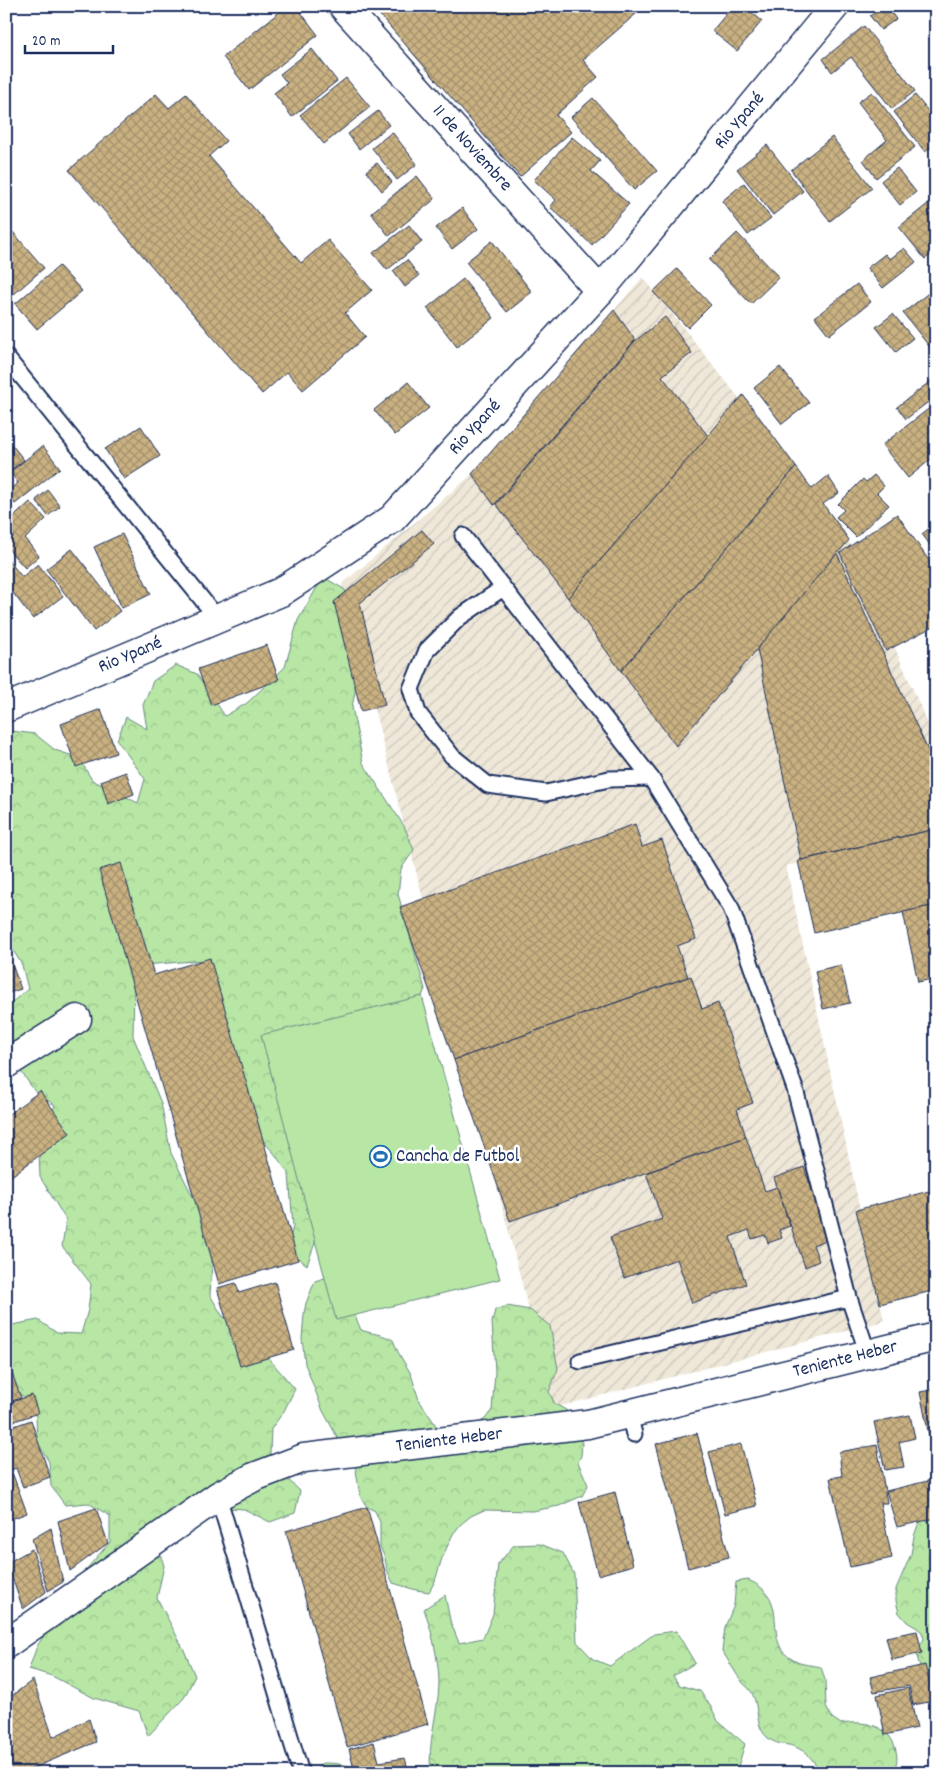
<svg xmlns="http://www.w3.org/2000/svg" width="942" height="1779" font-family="Dekko,sans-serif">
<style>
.industrial{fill:url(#industrial-furrows)}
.park{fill:url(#park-crowns);stroke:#698a82}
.garden{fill:#b7e6a5;stroke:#698a82}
.building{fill:url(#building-cross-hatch);stroke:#1b2f5e}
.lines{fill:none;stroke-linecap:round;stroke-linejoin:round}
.lane-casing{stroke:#1b2f5e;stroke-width:19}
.street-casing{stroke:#1b2f5e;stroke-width:31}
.lane{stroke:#fff;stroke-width:15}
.street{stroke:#fff;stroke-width:28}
.labels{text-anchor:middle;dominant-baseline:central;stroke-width:5;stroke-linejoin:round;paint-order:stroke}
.street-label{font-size:19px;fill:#1b2f5e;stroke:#fff}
.poi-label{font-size:19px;fill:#1b2f5e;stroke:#fff;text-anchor:start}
</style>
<defs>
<pattern id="industrial-furrows" width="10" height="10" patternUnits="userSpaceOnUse" patternTransform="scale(1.25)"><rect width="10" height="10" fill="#efe8d9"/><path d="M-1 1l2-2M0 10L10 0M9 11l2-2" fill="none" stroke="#ccc7bd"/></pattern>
<pattern id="park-crowns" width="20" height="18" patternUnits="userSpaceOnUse" patternTransform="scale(1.25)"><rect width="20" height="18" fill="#b7e6a5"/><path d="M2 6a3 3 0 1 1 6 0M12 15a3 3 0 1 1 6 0" fill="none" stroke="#9dc690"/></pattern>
<pattern id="building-cross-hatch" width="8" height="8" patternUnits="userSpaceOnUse" patternTransform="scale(1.25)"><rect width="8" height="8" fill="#cab181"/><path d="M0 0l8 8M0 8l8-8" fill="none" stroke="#a3906d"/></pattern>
</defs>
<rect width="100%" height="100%" fill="#fff"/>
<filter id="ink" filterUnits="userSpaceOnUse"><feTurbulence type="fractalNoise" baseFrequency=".02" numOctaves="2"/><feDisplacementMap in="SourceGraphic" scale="10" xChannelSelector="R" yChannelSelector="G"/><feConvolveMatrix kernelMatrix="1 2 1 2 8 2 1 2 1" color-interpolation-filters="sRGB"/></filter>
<g filter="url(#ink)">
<path class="industrial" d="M643 277 844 530 936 743V833L786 866 884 1321 554 1408 342 584 469 477Z"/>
<g class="park">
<path d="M323 577 344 589 359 614 361 662 352 707 363 763 404 826 414 850 401 869 398 894 425 989 416 1011 317 1219 315 1243 307 1265 287 1250 293 1226 289 1174 274 1153 239 1114 231 1034 217 982 205 960 144 965 134 987 133 1036 161 1103 171 1153 205 1221 213 1246 210 1295 223 1317 248 1321 266 1336 270 1360 295 1389 284 1411 271 1429 270 1453 280 1472 300 1491 295 1513 270 1522 244 1509 200 1506 170 1509 155 1535 164 1566 157 1598 184 1650 195 1676 184 1698 148 1736 139 1711 94 1698 52 1676 29 1669 37 1646 66 1603 76 1581 110 1542V1516L88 1503 65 1505 51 1486 49 1462 37 1441 36 1416 22 1395 6 1393V1340L12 1325 38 1320 57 1333 81 1334 88 1310 91 1284 62 1246 66 1220 40 1177 39 1154 55 1105 36 1093 22 1073 6 1064V1007L28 989 22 965 10 945 9 920 6 918V737L11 731 35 734 55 750 79 758 92 780 138 803 145 779 117 740 126 717 147 729 143 705 153 681 176 665 197 674 225 716 247 703 285 667 298 620Z"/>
<path d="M327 1277 351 1306 361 1330C372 1334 383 1334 393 1340L398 1352 411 1374 419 1400 439 1430 474 1426 485 1419 492 1410 495 1372 492 1322 495 1310 507 1306 530 1310 550 1326 558 1369 549 1392 555 1404 566 1410 575 1419 576 1433 582 1443 581 1456 578 1462 588 1485 582 1496 559 1506 533 1511 484 1510 471 1516 461 1524 453 1534 442 1558 435 1581 429 1592 416 1590 393 1583 387 1570 385 1558 380 1547V1522L375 1511 367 1507 360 1496 355 1464 341 1444 323 1411 305 1364 302 1339 304 1314 306 1303 315 1281Z"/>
<path d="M936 1515V1693C928 1687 917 1663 917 1654 917 1648 921 1644 924 1639L922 1632 917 1628 907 1622 899 1613 896 1601V1589L911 1554 914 1536 918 1525 921 1520Z"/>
<path d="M540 1544 563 1553 574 1574 577 1642 593 1659 610 1666 654 1634 676 1631 695 1663 673 1676 679 1685 700 1691 711 1707 718 1721 745 1744 736 1773H670L641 1766 639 1773H431C427 1743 438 1714 439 1684 439 1661 432 1631 424 1609L445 1595 450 1620 459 1643 483 1638 493 1614 498 1564 514 1545Z"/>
<path d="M748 1580C795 1599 758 1642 795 1661 802 1665 813 1665 821 1667L825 1680 826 1707 832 1718 841 1724C864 1720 891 1725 896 1751 898 1759 897 1767 891 1773H819C815 1759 803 1748 789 1745 781 1744 774 1743 768 1738 755 1727 759 1709 753 1695 751 1690 747 1687 743 1683 735 1673 729 1661 722 1651L725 1627 734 1605 736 1582Z"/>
<path d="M322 1763C336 1763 351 1764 363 1773H312Z"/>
</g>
<path class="garden" d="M422 996 500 1279 336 1320 261 1035Z"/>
<g class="building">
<path d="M287 6H296L318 35 249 90 223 57Z"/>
<path d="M372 6H645L583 60 598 77 556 115 571 132 520 177Z"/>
<path d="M733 6H744L762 21 737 51 712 31Z"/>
<path d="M769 6H782L774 13Z"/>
<path d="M883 6H886L896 19 881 30 870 16Z"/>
<path d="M864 26 915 91 892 109 851 57 832 72 823 59Z"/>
<path d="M312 49 337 81 292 117 274 93 287 83 280 74Z"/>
<path d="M346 78 370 107 324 144 300 115Z"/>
<path d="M872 92 915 147 876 178 863 160 887 140 858 102Z"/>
<path d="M156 94 169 108 186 94 226 141 209 156 301 263 328 240 372 290 345 313 365 337 303 390 287 372 262 394 69 170Z"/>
<path d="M915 95 936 121V143L925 152 894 112Z"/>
<path d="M593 98 657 171 634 190 571 117Z"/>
<path d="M378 111 389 125 359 149 348 134Z"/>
<path d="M392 132 417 164 397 180 372 148Z"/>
<path d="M572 137 600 161 591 171 629 204 592 245 550 207 556 200 534 180Z"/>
<path d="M832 137 872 188 830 221 791 170Z"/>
<path d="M767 145 803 191 773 215 737 169Z"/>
<path d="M377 163 392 182 382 191 366 171Z"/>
<path d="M897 168 916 192 900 205 881 181Z"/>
<path d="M417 176 435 199 389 236 371 213Z"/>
<path d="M744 183 771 218 748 235 722 201Z"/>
<path d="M929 203 936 211V251L925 259 899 227Z"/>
<path d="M462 208 478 229 452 249 436 228Z"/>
<path d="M6 224 44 268 6 301Z"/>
<path d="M409 225 422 242 387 270 373 253Z"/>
<path d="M737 233 779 277 751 304 709 260Z"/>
<path d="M492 241 532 292 507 312 466 262Z"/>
<path d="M904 248 916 262 883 288 867 268 885 254 890 259Z"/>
<path d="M407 260 419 276 405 287 393 271Z"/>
<path d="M59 266 82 291 37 329 15 304Z"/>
<path d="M677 269 711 305 688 328 653 292Z"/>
<path d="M463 279 494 318 457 347 427 308Z"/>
<path d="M857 284 871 302 829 335 815 317Z"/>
<path d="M931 291 936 298V355L903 313Z"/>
<path d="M614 310 635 340 494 505 472 474Z"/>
<path d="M893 314 913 338 896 352 876 327Z"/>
<path d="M665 317 692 353 662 376 708 436 568 598 496 504 635 341Z"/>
<path d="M780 367 809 403 782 424 754 388Z"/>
<path d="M936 377V396L906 419 897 407Z"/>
<path d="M408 382 429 408 395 435 374 410Z"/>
<path d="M743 395 796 467 621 671 568 598Z"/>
<path d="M936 403V455L908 478 882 445Z"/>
<path d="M141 426 160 456 124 479 105 449Z"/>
<path d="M12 445 24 460 6 474V450Z"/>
<path d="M43 446 60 468 15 504 6 492 18 483 10 472Z"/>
<path d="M796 467 812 489 828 476 839 493 823 504 849 540 676 746 621 671Z"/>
<path d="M874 475 884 486 877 493 889 505 856 537 836 517 844 510 838 504 863 479 866 482Z"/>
<path d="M48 490 60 506 48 516 36 500Z"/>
<path d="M30 502 46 519 25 539 39 556 25 568 6 547V524Z"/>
<path d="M897 514 936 571V625L886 651 840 553Z"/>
<path d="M936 523V553L922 534Z"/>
<path d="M422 530 434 544 360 603 385 705 361 711 334 602Z"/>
<path d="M122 534 151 594 122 608 94 547Z"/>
<path d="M72 549 120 611 94 631 46 569Z"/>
<path d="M837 553 936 768V829L801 860 757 649Z"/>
<path d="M6 557 22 577 38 564 63 596 33 619 6 584Z"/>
<path d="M267 645 279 680 211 705 198 669Z"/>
<path d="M101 709 116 753 76 767 61 724Z"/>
<path d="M126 772 134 794 108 804 101 781Z"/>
<path d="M635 824 642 847 662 840 696 939 677 946 688 977 454 1060 400 907Z"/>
<path d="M936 829V905L814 933 798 861Z"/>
<path d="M121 863 154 975 210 958 298 1260 219 1284 99 870Z"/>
<path d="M936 905V978L918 982 903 912Z"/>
<path d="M6 948 21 989 6 994Z"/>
<path d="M841 965 850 1003 823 1009 815 971Z"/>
<path d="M691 976 702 1009 718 1003 753 1103 737 1109 746 1137 510 1221 454 1060Z"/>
<path d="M936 1088V1112L930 1090Z"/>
<path d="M40 1091 70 1133 6 1180V1116Z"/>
<path d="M746 1137 765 1191 777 1187 790 1226 779 1230 782 1238 768 1243 765 1235 752 1239 749 1230 730 1237 746 1284 692 1303 677 1259 624 1278 610 1237 662 1219 646 1173Z"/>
<path d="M804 1167 829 1239 813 1245 819 1261 805 1267 774 1178Z"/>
<path d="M929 1191 936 1215V1290L880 1304 856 1210Z"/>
<path d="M275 1282 294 1350 240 1366 217 1288 236 1283 239 1293Z"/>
<path d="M6 1362H8L21 1398 6 1403Z"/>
<path d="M936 1389V1445L931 1446 920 1392Z"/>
<path d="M32 1395 38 1413 6 1424V1404Z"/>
<path d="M910 1415 915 1438 899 1442 904 1467 885 1470 874 1422Z"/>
<path d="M31 1420 50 1477 23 1487 16 1468 6 1472V1429Z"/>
<path d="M697 1433 729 1557 688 1568 656 1444Z"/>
<path d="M741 1444 757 1506 725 1514 709 1452Z"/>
<path d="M877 1445 887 1503H880L892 1558 850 1567 830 1478 842 1476 839 1452Z"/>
<path d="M13 1475 27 1513 6 1521V1477Z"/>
<path d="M936 1479V1518L897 1527 886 1491Z"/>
<path d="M615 1492 633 1565 598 1575 579 1502Z"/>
<path d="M367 1507 428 1724 347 1747 286 1531Z"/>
<path d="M96 1508 108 1543 70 1571 58 1521Z"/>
<path d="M51 1528 63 1582 48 1591 32 1539Z"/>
<path d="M32 1549 46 1592 23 1609 7 1563Z"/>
<path d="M917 1631 922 1653 892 1660 886 1637Z"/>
<path d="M925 1665 934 1701 913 1705 909 1686 874 1692 870 1677Z"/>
<path d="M33 1680 53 1737 89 1719 96 1742 21 1773H6V1700Z"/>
<path d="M908 1688 917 1728 885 1735 877 1695Z"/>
<path d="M374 1742 379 1762 405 1758 409 1773H355L349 1749Z"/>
</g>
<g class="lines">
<defs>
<g id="lane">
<path d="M6 357 218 619"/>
<path d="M463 536 651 778 731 908 795 1089 849 1298 868 1354"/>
<path d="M503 588 460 617 427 650 411 689 418 713 452 756 488 785 546 793 609 779 651 778"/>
<path d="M580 1361 849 1298"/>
<path d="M629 1415 634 1434"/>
<path d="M218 1496 301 1773"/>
</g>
<g id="street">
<path id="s1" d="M343 6 600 291"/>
<path id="s2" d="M6 708 281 592 392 519 600 291 835 6"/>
<path d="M6 1064 77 1019"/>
<path id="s3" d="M6 1644 218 1496 254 1477 304 1458 588 1424 936 1337"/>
</g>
</defs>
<use href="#lane" class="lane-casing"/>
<use href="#street" class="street-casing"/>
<use href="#lane" class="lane"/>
<use href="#street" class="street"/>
</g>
</g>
<defs>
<symbol id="stadium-ring" viewBox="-11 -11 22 22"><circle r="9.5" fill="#fff" stroke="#1f6fb2" stroke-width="1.5"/><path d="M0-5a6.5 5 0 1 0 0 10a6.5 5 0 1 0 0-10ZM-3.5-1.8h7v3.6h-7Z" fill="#1f6fb2"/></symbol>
</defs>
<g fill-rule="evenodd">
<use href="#stadium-ring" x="368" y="1144" width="25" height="25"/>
</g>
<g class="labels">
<g class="street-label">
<text stroke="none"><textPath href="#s2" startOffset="960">Rio Ypané</textPath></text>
<text stroke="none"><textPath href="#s1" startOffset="192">11 de Noviembre</textPath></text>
<text stroke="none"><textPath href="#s2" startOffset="555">Rio Ypané</textPath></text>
<text stroke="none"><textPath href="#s2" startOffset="135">Rio Ypané</textPath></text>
<text stroke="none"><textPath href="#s3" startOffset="904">Teniente Heber</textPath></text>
<text stroke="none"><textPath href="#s3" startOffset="499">Teniente Heber</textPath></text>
</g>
<g class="poi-label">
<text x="396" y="1157">Cancha de Futbol</text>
</g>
</g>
<rect width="942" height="1779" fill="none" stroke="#fff" stroke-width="25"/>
<rect x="12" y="12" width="917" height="1754" fill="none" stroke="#1b2f5e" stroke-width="2" filter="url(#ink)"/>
<path d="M25 45v8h88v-8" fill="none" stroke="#1b2f5e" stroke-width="2.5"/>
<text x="32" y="45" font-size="15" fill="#1b2f5e" stroke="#ffffff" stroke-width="4" paint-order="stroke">20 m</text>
</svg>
